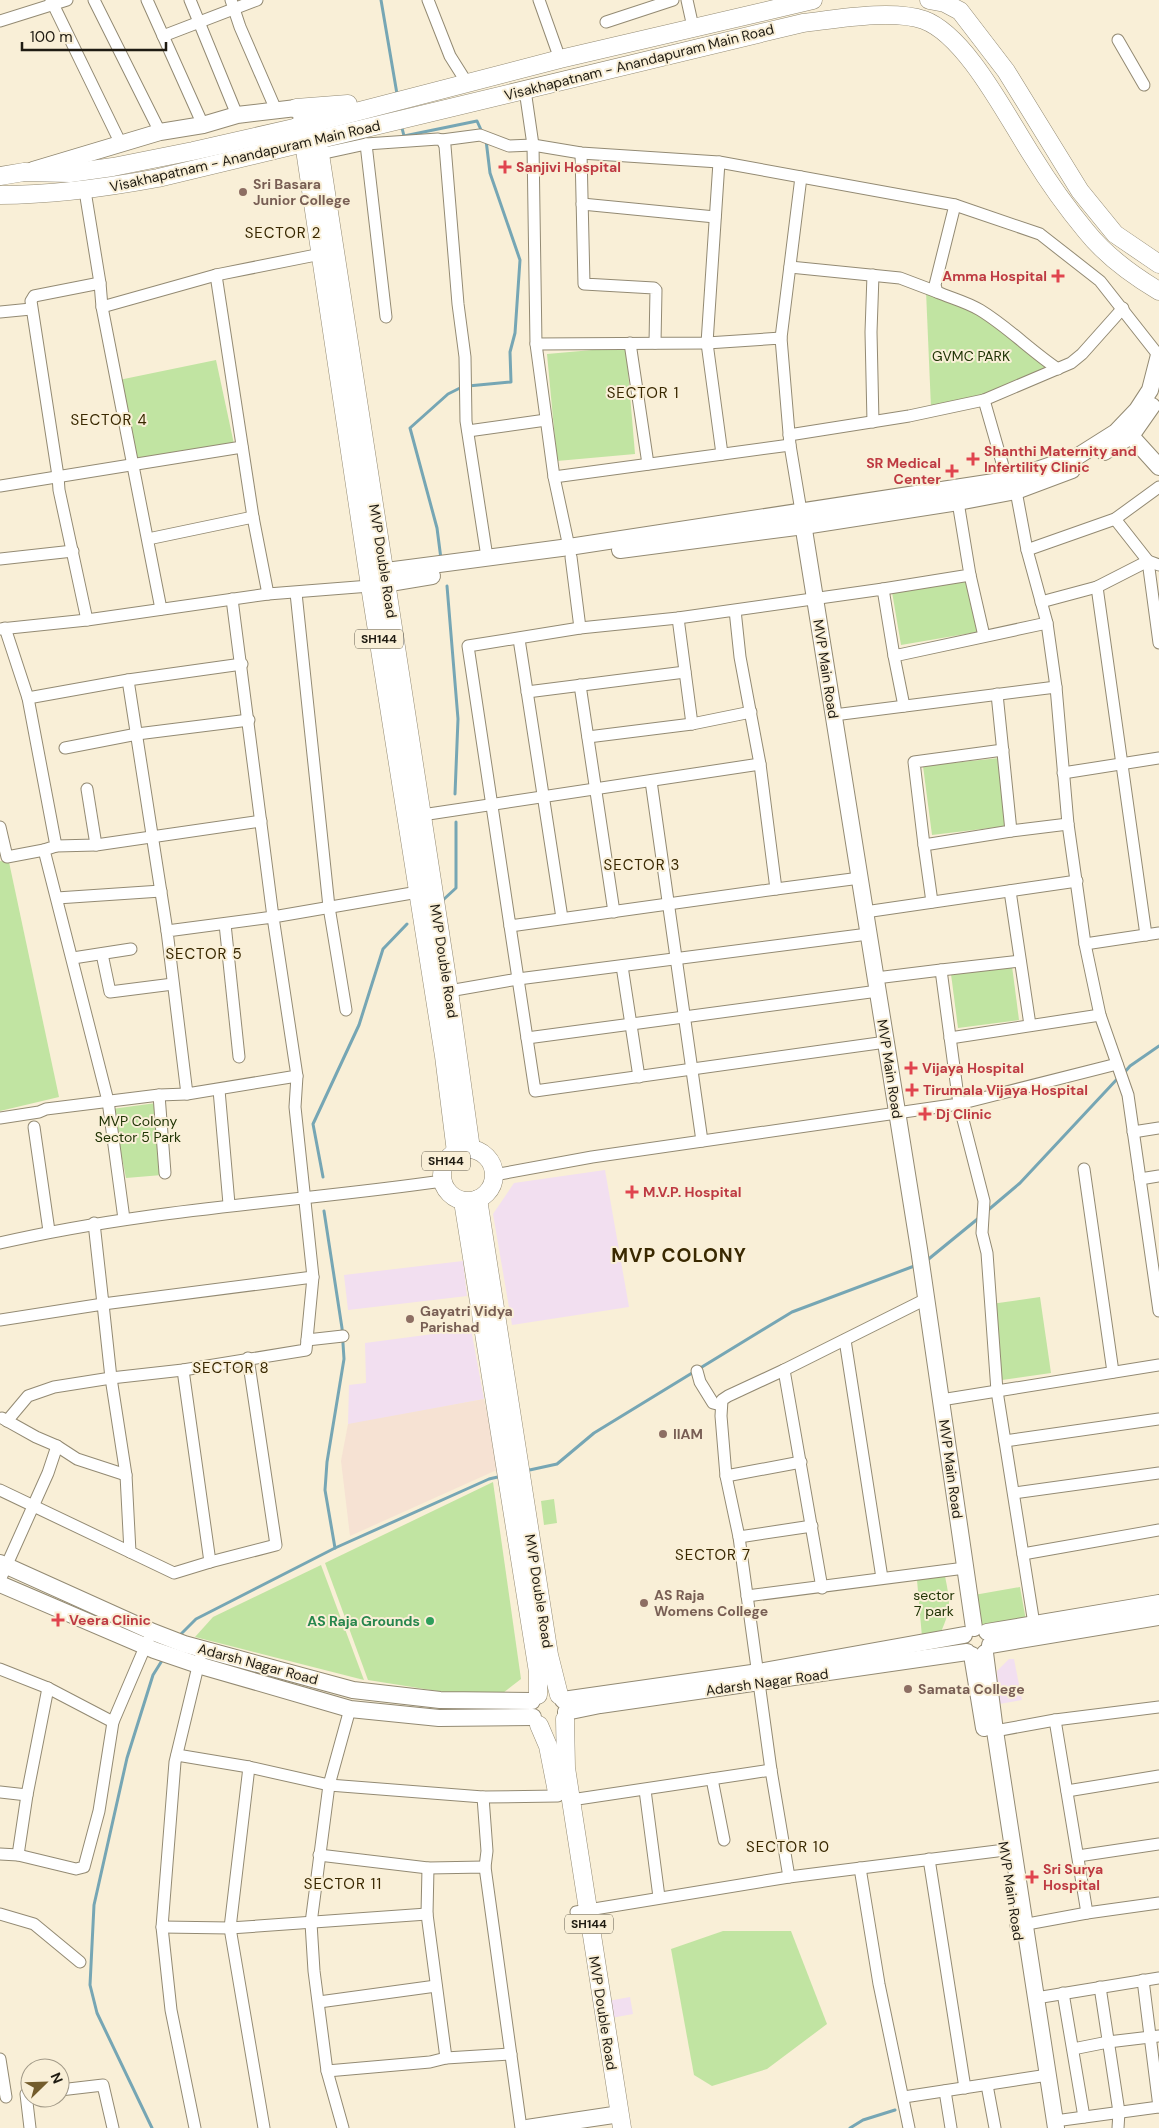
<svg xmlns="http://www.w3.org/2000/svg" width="1159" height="2128" font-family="'DM Sans',sans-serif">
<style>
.commercial{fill:#f2dff0}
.industrial{fill:#f6e2d3}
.green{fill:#c1e4a2}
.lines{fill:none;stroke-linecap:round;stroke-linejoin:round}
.stream{stroke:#76a6b4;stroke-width:3}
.street-casing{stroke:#938a73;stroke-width:13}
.secondary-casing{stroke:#938a73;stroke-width:18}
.primary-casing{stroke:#938a73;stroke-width:19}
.street{stroke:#fff;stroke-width:11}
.secondary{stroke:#fff;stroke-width:16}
.primary{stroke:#fff;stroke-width:18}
.health-dot{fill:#e0444e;stroke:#f9efd7;stroke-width:2}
.education-dot{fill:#8d6e63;stroke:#f9efd7;stroke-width:2}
.leisure-dot{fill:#2e9e5b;stroke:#f9efd7;stroke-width:2}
.labels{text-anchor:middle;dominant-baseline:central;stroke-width:4;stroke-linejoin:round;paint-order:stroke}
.shield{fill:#f9efd7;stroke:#605b4d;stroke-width:1}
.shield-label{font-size:12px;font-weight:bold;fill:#1f1b12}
.street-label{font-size:14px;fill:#1f1b12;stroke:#f9efd7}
.health-label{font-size:14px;font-weight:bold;fill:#be3a42;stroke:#f9efd7;text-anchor:start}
.education-label{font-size:14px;font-weight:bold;fill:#785e54;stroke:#f9efd7;text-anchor:start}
.park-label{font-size:14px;fill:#203405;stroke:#f9efd7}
.leisure-label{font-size:14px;font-weight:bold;fill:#27864d;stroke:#f9efd7;text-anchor:end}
.neighbourhood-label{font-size:15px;letter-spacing:1px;fill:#392800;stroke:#f9efd7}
.district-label{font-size:19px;font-weight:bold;letter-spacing:1px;fill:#392800;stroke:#f9efd7}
</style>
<rect width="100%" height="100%" fill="#f9efd7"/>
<g class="commercial">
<path d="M605 1170 629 1307 512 1325 493 1214 514 1183Z"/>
<path d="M463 1261 467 1296 348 1310 344 1275Z"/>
<path d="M471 1329 484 1399 348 1425 349 1385 366 1383 365 1343Z"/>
<path d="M1009 1659H1014L1022 1700 999 1704 997 1671Z"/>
<path d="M630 1997 633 2014 611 2018 608 2001Z"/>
</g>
<path class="industrial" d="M484 1399 499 1469 350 1536 341 1461 348 1424Z"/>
<g class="green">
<path d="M926 291 977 310 1054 368 990 394 931 408Z"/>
<path d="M626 347 635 454 557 461 547 354Z"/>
<path d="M216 360 234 444 137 464 119 380Z"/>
<path d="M968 579 977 632 901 645 892 592Z"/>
<path d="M999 758 1007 826 932 835 923 766Z"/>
<path d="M0 861 9 862 59 1097 0 1111Z"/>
<path d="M1012 966 1019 1020 958 1028 951 974Z"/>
<path d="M156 1103 162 1175 126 1178 112 1109Z"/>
<path d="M1040 1297 1051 1373 1002 1380 991 1304Z"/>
<path d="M493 1482 521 1679 494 1700 368 1680 325 1563Z"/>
<path d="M554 1499 557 1523 544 1525 541 1501Z"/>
<path d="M321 1565 364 1680 195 1637 213 1617Z"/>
<path d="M945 1576C950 1602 952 1607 941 1632L922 1637 917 1580Z"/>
<path d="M1020 1587 1027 1626 980 1633 974 1595Z"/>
<path d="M723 1931H791L827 2024 767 2069 712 2086 694 2075 671 1949Z"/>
</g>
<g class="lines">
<g class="stream">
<path d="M381 0 397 94"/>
<path d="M402 128 404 136 477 121 482 132"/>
<path d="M468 386 511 382 510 352 515 333 520 260 490 173 486 140"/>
<path d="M441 559 437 528 410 428 448 394 462 387"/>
<path d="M447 586 458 719 455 794"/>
<path d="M443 900 456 888V822"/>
<path d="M1124 1073 1130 1066 1159 1046"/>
<path d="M323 1177 313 1124 359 1025 383 949 407 924"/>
<path d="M324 1211 342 1328 344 1359 327 1462 325 1490 335 1548"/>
<path d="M987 1211 1020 1183 1119 1077"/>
<path d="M925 1262 980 1217"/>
<path d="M525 1471 557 1464 594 1433 792 1312 917 1265"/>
<path d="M180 1635 196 1619 335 1548 489 1479 502 1476"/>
<path d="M152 2128 97 2013 90 1985 94 1905 127 1758 153 1675 163 1659"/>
<path d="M850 2128 863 2120 895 2110"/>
</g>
<defs>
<g id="street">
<path d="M51 0 121 144"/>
<path d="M94 0 160 132"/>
<path d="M147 0 203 125"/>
<path d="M190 0 237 115"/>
<path d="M231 0 240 27 276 110"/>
<path d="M428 0 450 56 467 83"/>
<path d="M539 0 560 59"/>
<path d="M687 0 693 27"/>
<path d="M0 21 67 0"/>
<path d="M606 22 673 0"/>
<path d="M163 36 257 0"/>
<path d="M1118 40 1144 85"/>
<path d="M525 90 533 145 536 344 554 477 569 547"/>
<path d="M442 140 480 135 509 146 533 145 581 153 719 162 955 205 1040 234 1100 281 1159 356"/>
<path d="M366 144 386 317"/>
<path d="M581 153 584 284 654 288 656 290 655 343"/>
<path d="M320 154 366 144 438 139 442 140 445 146 458 304 465 357 466 421 487 557"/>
<path d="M719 162 707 343 722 454"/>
<path d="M85 191 100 283 102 307 161 609"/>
<path d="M582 204 715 217"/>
<path d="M955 205 935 285 937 292C951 298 967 302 980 310 1008 327 1031 351 1058 369"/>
<path d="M790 267 900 278 937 292"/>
<path d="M216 275 253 517"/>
<path d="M102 307 216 275 321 254"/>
<path d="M0 312 31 309"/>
<path d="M781 338 801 177"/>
<path d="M630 343 648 464"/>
<path d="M536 344 707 343 781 338 790 445 801 511"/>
<path d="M984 400 1007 480"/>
<path d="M873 422 871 332 873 275"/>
<path d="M468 431 546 420"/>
<path d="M789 435 909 416 984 400 1071 363 1082 354 1123 308"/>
<path d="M554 477 790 445"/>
<path d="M0 486 242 447"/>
<path d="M1016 491 1027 550 1047 623 1056 687 1068 824 1085 944 1100 1015 1128 1095 1159 1311"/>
<path d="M1115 519 1148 561 1159 643"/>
<path d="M148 539 253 517 268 594"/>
<path d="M1027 550 1115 519 1159 487"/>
<path d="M571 557 580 628"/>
<path d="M0 559 73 551"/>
<path d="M970 575 984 636"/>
<path d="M883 589 970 575 958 502"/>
<path d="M296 593 329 907 346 1010"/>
<path d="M232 599 273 917 297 1076 187 1094 167 931 273 917 418 892"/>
<path d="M1041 602 1097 587"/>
<path d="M735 610 740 657 760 764 776 889 510 926 468 646 580 628 678 618 883 589 894 656 1047 623"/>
<path d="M678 618 692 724"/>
<path d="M87 620 59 490 58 476 31 301 34 296 100 283"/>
<path d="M5 628 28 698 56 846 44 850 108 1101 124 1219"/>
<path d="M0 629 87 620 268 594 370 586"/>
<path d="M519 639 562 918"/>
<path d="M894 656 904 706"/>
<path d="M580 685 614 912"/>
<path d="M527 692 685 672"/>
<path d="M28 698 128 680"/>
<path d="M834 715 1056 687"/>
<path d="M588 737 692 724 751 712"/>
<path d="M65 748 137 734 249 720"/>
<path d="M1063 773 1159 758"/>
<path d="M651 781 702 1141"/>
<path d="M87 789 96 845"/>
<path d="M422 815 760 764"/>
<path d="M0 827 7 857 44 850"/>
<path d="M1011 831 1068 824"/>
<path d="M924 845 914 762 1003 750"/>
<path d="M56 846 96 845 261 821"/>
<path d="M776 889 860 878"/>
<path d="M1010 891 1030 1025"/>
<path d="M57 898 161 891"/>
<path d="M932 902 924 845 1011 831 997 694"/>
<path d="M865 912 1077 881"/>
<path d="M225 924 239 1057"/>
<path d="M510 926 535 1091 886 1042"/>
<path d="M167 931 128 680 242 664"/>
<path d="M1146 935 1097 587 1148 561 1159 565"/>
<path d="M1085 944 1159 933"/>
<path d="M102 954 110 992 173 984"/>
<path d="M73 958 131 949"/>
<path d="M622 966 639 1077"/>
<path d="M941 970 1020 961"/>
<path d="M449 991 518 979 868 934"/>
<path d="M527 1038 878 991"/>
<path d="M950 1038 1100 1015"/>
<path d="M219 1090 229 1204"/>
<path d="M159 1095 165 1173"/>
<path d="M0 1118 39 1112 46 1109 159 1095 187 1094"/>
<path d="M34 1127 49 1231"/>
<path d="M1133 1132 1159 1128"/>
<path d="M1084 1169 1113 1372"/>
<path d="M494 1175 592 1157 959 1104 941 970 876 978"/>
<path d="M1140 1179 1159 1176"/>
<path d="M94 1223 103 1304 313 1277"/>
<path d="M0 1243C146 1209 295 1202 443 1181"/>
<path d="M0 1320 103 1304 111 1378 126 1475 130 1552 174 1573 210 1562 183 1370"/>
<path d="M307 1340 343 1336"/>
<path d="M845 1340 882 1578"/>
<path d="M784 1370 822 1588"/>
<path d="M697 1371 700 1382 713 1403 721 1405"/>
<path d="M941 1400 1159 1365"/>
<path d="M2 1418 36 1437 57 1446 77 1459 126 1475"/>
<path d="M7 1421 28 1396 54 1387 111 1378 183 1370 306 1350 313 1277 295 1107 297 1076"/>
<path d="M1005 1441 1159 1419"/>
<path d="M726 1476 801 1462"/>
<path d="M0 1490 130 1552"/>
<path d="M1014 1493 1159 1473"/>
<path d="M739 1537 812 1526"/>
<path d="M1023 1554 1159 1530"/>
<path d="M210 1562 276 1545 248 1358"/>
<path d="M0 1580 48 1473 57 1446"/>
<path d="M747 1596 965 1568"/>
<path d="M1034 1624 997 1391 987 1253 982 1233 984 1201 959 1104 1117 1064"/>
<path d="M0 1669 48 1688 113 1722"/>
<path d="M1055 1720 1087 1913"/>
<path d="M995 1731 1055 1720 1159 1707"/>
<path d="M177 1755 249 1767 329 1785 483 1797 558 1796"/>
<path d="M249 1767 230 1928 264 2128"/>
<path d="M712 1779 724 1840"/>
<path d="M645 1790 659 1897"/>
<path d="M1067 1791 1159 1776"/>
<path d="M0 1792 27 1795 48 1688"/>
<path d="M483 1797 487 1851 485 1867"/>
<path d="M571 1800 771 1770"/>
<path d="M0 1854 18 1855 27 1795"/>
<path d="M18 1855 76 1869 84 1867 99 1811 113 1722 148 1640"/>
<path d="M319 1855 428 1868 485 1867 521 2128"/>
<path d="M1078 1856 1159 1844"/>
<path d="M929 1859 965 2088"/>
<path d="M428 1868 427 1914 446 2058"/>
<path d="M860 1868 879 1984 909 2128"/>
<path d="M789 1877 771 1770 739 1537 726 1476 721 1416 722 1400 728 1396 784 1370 926 1299"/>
<path d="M576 1912 789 1877 1005 1850"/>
<path d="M0 1914 34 1924 80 1962"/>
<path d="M1016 1926 1087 1913 1159 1903"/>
<path d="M162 1927 230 1928 427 1914"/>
<path d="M1143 1980 1159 2107"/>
<path d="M1100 1987 1119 2112 1118 2128"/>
<path d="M1063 1993 1084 2117"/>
<path d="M1036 1998 1159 1978"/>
<path d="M319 2002 436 1986"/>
<path d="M1073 2049 1108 2042 1159 2036"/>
<path d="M0 2059 6 2097"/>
<path d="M327 2071 430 2062 446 2058 511 2054"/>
<path d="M987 2085 995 2128"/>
<path d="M60 2090 103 2085 113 2128"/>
<path d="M945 2091 951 2128"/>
<path d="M26 2094 30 2128"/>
<path d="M904 2097 1048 2075"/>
<path d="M1055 2121 1159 2107"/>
<path d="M195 2128 171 2010 162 1927 175 1762 200 1658"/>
<path d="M343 2128 327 2071 314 1971 311 1923 329 1785 350 1709"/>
</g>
<g id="secondary">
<path d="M33 170 160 132 203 125 237 115 296 108 304 118"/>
<path d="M1131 436 1159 467"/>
<path d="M1104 452 1131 436 1152 406"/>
<path d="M801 511 919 1249 974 1628"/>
<path d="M620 550 804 526 958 502 1016 491 1072 470"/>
<path d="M371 573 569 547 1007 480 1078 456 1116 432 1137 410 1150 390 1159 355"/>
<path d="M372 586 432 576"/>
<path d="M0 1563 153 1632 184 1644 353 1690 440 1700 532 1701"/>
<path d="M0 1584 154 1650 198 1665 350 1709 439 1718 533 1717"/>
<path d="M987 1632 1159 1603"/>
<path d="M990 1645 1159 1617"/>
<path d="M985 1653 995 1731 1056 2128"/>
<path d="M972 1655 984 1728"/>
<path d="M563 1700 759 1672 964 1635"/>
<path d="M566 1712 600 1705 967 1652"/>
<path d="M527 2128 620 2114"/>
</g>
<g id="primary">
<path d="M929 0 945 3 960 11 1006 71 1080 191 1115 234 1159 264"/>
<path d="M296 108 348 104"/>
<path d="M312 122 320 154 449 991 471 1149"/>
<path d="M298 126 304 143 370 586 444 1056 456 1152"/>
<path d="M0 176 24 172 70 173 113 167 193 151 294 128 560 59 813 0"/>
<path d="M0 195C54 195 104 188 158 178L803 23C837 19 892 9 924 20 967 36 1008 119 1033 157 1049 183 1067 208 1086 231 1106 256 1132 275 1159 291"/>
<circle cx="468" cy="1175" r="26"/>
<path d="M478 1199 549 1655 559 1695"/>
<path d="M463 1201 538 1672V1695"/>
<path d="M565 1719 566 1768 622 2128"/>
<path d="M539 1725 548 1746 557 1792"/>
</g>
</defs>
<use href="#street" class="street-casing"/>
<use href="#secondary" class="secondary-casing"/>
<use href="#primary" class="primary-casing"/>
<use href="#street" class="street"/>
<use href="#secondary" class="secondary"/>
<use href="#primary" class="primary"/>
</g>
<g class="health-dot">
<path d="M502.5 159.5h5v5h5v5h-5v5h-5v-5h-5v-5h5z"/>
<path d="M1055.5 268.5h5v5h5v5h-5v5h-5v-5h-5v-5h5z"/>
<path d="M970.5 451.5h5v5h5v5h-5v5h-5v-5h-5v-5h5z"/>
<path d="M949.5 463.5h5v5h5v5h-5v5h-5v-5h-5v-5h5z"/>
<path d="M908.5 1060.5h5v5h5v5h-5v5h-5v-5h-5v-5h5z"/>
<path d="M909.5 1082.5h5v5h5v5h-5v5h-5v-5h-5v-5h5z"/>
<path d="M922.5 1106.5h5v5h5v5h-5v5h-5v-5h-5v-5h5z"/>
<path d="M629.5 1184.5h5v5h5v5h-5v5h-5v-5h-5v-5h5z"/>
<path d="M55.5 1612.5h5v5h5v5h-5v5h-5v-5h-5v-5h5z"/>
<path d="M1029.5 1869.5h5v5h5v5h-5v5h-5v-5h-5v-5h5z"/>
</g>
<g class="education-dot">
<circle cx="243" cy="192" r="5"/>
<circle cx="410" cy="1319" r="5"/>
<circle cx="663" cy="1434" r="5"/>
<circle cx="644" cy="1603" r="5"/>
<circle cx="908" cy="1689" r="5"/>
</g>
<circle class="leisure-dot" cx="430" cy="1621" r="5"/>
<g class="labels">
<g class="shield">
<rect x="355" y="629.5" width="48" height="19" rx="4"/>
<rect x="422" y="1151.5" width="48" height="19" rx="4"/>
<rect x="565" y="1914.5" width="48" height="19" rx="4"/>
</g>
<g class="shield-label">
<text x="379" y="639">SH144</text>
<text x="446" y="1161">SH144</text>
<text x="589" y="1924">SH144</text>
</g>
<g class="street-label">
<text transform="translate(639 62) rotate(-14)">Visakhapatnam - Anandapuram Main Road</text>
<text transform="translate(245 156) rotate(-13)">Visakhapatnam - Anandapuram Main Road</text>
<text transform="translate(383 561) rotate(81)">MVP Double Road</text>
<text transform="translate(826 669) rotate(81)">MVP Main Road</text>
<text transform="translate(444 961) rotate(81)">MVP Double Road</text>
<text transform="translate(890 1069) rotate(81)">MVP Main Road</text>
<text transform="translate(951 1469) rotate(82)">MVP Main Road</text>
<text transform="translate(539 1591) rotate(81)">MVP Double Road</text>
<text transform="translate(258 1664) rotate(15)">Adarsh Nagar Road</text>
<text transform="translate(767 1682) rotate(-8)">Adarsh Nagar Road</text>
<text transform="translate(1011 1891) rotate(81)">MVP Main Road</text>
<text transform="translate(603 2013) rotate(81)">MVP Double Road</text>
</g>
<g class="health-label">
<text x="516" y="167">Sanjivi Hospital</text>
<text x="1047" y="276" text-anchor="end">Amma Hospital</text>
<text x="984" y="451">Shanthi Maternity and<tspan x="984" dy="16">Infertility Clinic</tspan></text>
<text x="941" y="463" text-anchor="end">SR Medical<tspan x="941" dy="16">Center</tspan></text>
<text x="922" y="1068">Vijaya Hospital</text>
<text x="923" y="1090">Tirumala Vijaya Hospital</text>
<text x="936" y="1114">Dj Clinic</text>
<text x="643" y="1192">M.V.P. Hospital</text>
<text x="69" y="1620">Veera Clinic</text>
<text x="1043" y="1869">Sri Surya<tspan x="1043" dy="16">Hospital</tspan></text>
</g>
<g class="education-label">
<text x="253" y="184">Sri Basara<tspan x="253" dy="16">Junior College</tspan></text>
<text x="420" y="1311">Gayatri Vidya<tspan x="420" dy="16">Parishad</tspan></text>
<text x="673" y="1434">IIAM</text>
<text x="654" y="1595">AS Raja<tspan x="654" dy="16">Womens College</tspan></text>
<text x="918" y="1689">Samata College</text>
</g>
<g class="park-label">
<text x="971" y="356">GVMC PARK</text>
<text x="138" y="1121">MVP Colony<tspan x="138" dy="16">Sector 5 Park</tspan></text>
<text x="934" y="1595">sector<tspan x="934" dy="16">7 park</tspan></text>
</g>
<g class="leisure-label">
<text x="420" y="1621">AS Raja Grounds</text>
</g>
<g class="neighbourhood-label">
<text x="283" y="233">SECTOR 2</text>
<text x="643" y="393">SECTOR 1</text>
<text x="109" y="420">SECTOR 4</text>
<text x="642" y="865">SECTOR 3</text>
<text x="204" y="954">SECTOR 5</text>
<text x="231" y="1368">SECTOR 8</text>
<text x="713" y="1555">SECTOR 7</text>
<text x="788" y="1847">SECTOR 10</text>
<text x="343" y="1884">SECTOR 11</text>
</g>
<g class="district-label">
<text x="679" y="1255">MVP COLONY</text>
</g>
</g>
<g transform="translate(45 2083) rotate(67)"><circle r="24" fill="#f9efd7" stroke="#a29a88"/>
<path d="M0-4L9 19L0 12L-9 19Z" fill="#735c2c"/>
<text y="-8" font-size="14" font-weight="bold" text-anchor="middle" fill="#1f1b12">N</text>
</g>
<path d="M22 42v8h144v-8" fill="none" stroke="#1f1b12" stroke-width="2.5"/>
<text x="30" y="42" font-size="15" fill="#1f1b12" stroke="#f9efd7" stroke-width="4" paint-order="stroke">100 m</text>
</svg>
